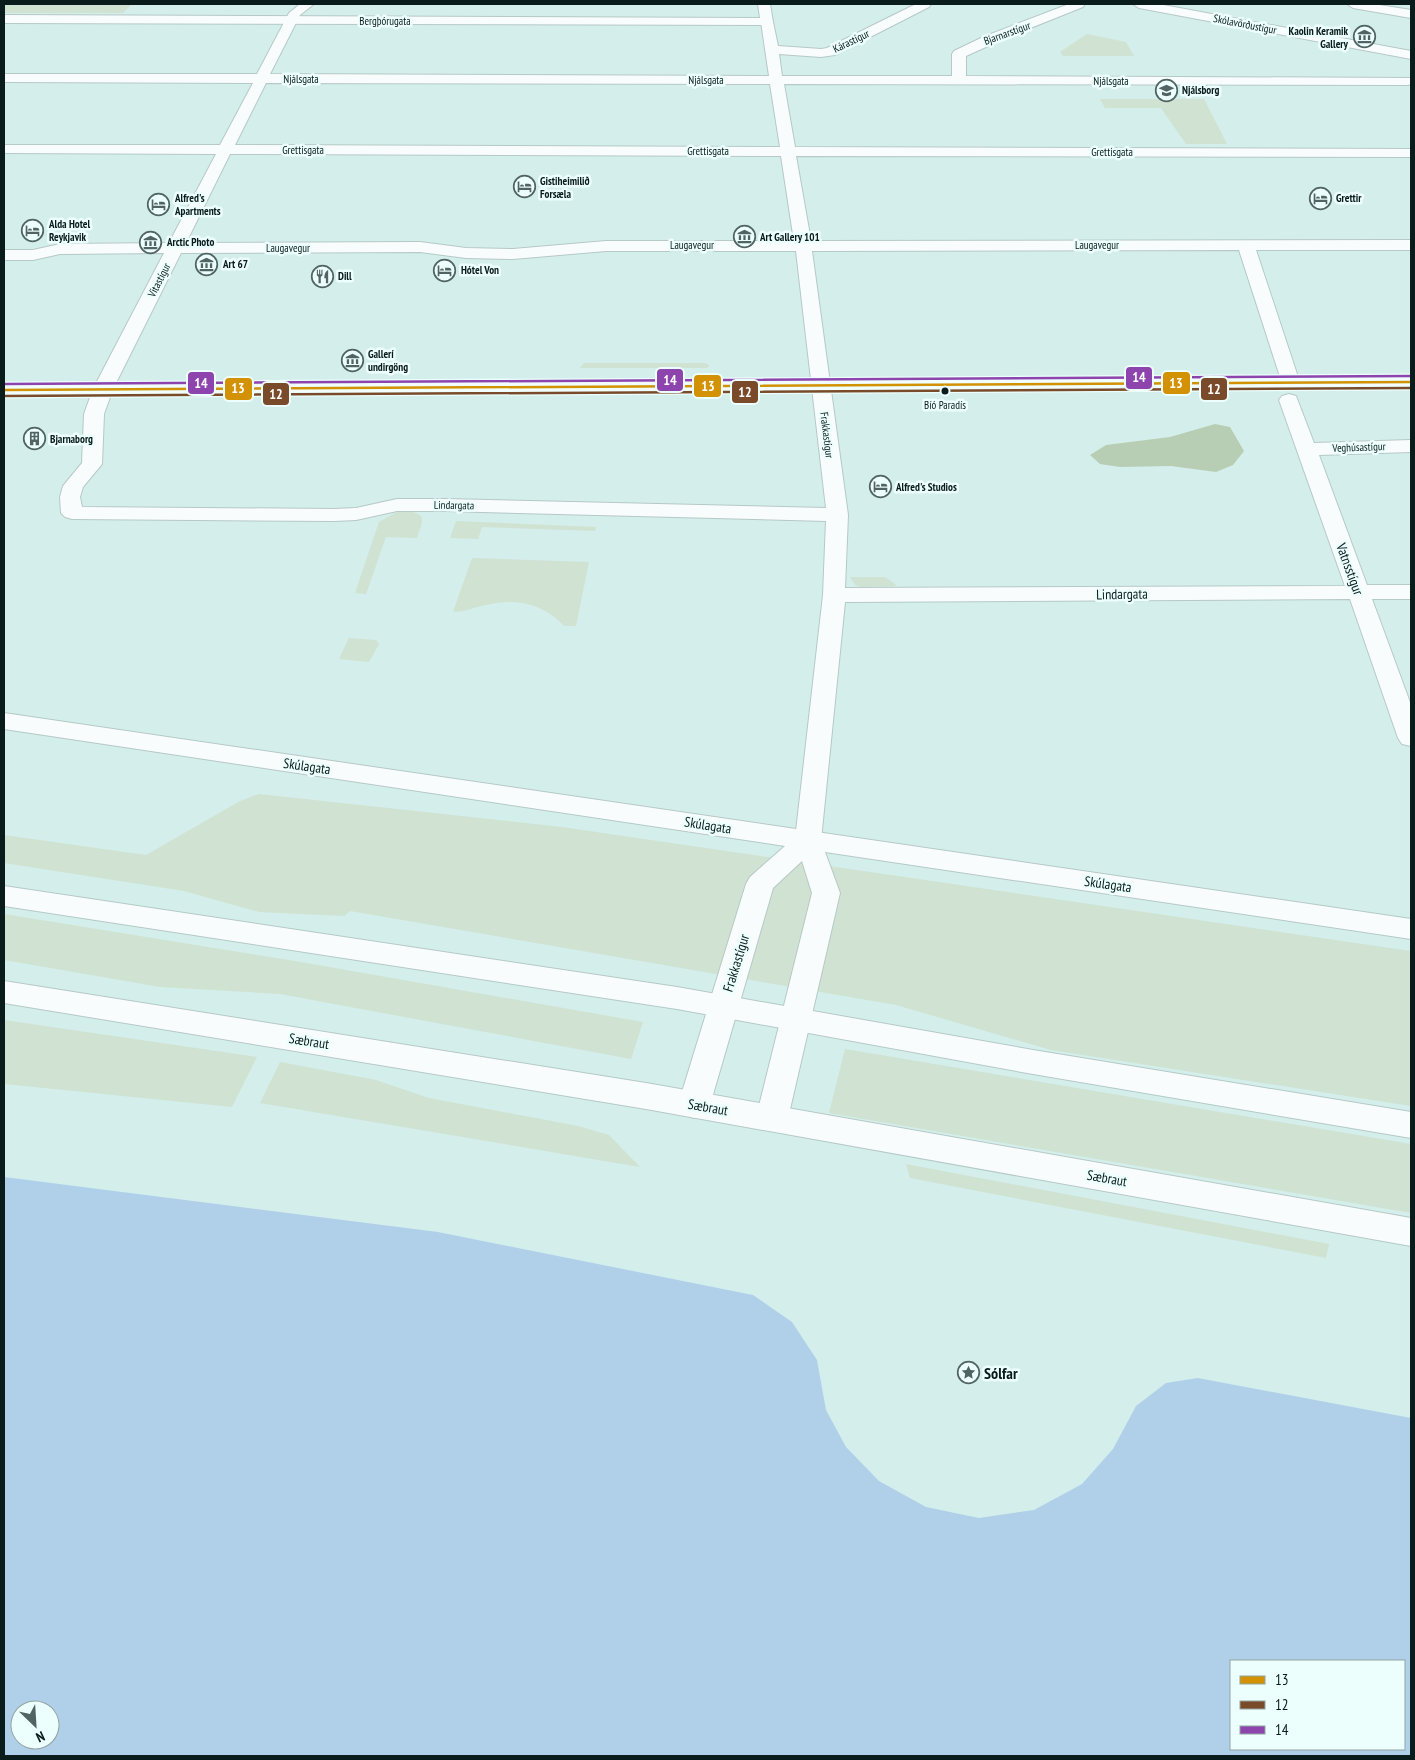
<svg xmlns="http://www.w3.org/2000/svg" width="1415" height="1760" font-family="'PT Sans Narrow',sans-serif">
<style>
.green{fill:#d0e2d2}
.forest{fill:#b8ceb4}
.water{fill:#b0d0e9;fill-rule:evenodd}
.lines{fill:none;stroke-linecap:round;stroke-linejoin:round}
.street-casing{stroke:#b5c9c7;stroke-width:2}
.secondary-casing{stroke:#b5c9c7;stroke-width:2}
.primary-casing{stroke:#b5c9c7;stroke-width:2}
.street{fill:#f9fcfc;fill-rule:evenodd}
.secondary{fill:#f9fcfc;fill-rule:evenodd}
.primary{fill:#f9fcfc;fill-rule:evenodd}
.bus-1-casing{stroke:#edfffd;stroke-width:5}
.bus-2-casing{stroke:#edfffd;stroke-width:5}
.bus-3-casing{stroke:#edfffd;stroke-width:5}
.bus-1{stroke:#d39104;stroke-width:2.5}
.bus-2{stroke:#7a4b2a;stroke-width:2.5}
.bus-3{stroke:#8e44ad;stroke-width:2.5}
.bus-dot{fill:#091b1a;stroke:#edfffd;stroke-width:2}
.labels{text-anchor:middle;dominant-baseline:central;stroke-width:5;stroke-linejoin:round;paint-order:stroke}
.far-street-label{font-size:11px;fill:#091b1a;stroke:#edfffd}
.far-poi-label{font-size:11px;font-weight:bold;fill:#091b1a;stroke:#edfffd;text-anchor:start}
.far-bus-label{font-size:11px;fill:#091b1a;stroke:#edfffd}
.street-label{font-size:14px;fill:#091b1a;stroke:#edfffd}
.near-poi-label{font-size:16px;font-weight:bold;fill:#091b1a;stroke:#edfffd;text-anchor:start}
.line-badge{stroke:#edfffd;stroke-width:2}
.badge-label{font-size:14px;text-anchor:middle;font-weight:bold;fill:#fff}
</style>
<rect width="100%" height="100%" fill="#d4eeeb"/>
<g class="green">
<path d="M4 4H132L123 13H4Z"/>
<path d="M1087 34 1126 42 1134 56H1063L1060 52Z"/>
<path d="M1100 99H1204L1227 144H1186L1161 108H1105Z"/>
<path d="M584 363H705L709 365V367L706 368H580Z"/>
<path d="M407 511C429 514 422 522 417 538L386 537 366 594 355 593 379 522 397 512Z"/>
<path d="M456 521 596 527 595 531 482 527 478 539 450 538Z"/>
<path d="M472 558 589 562 576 626H564C543 603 516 598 486 605 474 607 466 612 453 612Z"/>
<path d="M850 577H885L895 584 896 586 861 587 855 585Z"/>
<path d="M349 638 376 640 379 644 369 662 339 659Z"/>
<path d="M259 794 562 827 1411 951V1106L1051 1050 896 1005 350 911 344 916 259 912 184 891 4 863V835L146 855 240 801Z"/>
<path d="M4 914 301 962 643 1022 631 1059 280 994 160 987 4 960Z"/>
<path d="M4 1020 257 1057 232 1107 4 1084Z"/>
<path d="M845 1049 1411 1144V1213L829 1113Z"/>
<path d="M280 1062 376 1080 429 1098 578 1126 609 1135 640 1167 260 1103Z"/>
<path d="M906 1164 1329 1244 1326 1258 910 1178Z"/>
</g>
<path class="forest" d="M1215 424 1230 427 1244 451 1233 465 1216 472 1171 466 1120 467 1100 464 1090 455 1106 445 1170 437Z"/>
<path class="water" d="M4 1177 438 1232 753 1295 792 1322 817 1360 826 1410 846 1447 879 1481 926 1507 979 1518 1034 1510 1082 1484 1113 1449 1136 1406 1166 1383 1198 1378 1411 1418V1756H4ZM1231 1661H1404V1749H1231ZM20 1710H50V1740H20Z"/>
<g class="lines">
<defs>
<g id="street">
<path d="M300 4H314L300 15 270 74 769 76 761 22 763 19 767 18 773 22 778 46 821 49 827 48 916 4H931L929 7 835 55 821 57 779 54 782 76H952V54L954 51 983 37 1069 4H1085L1083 7 1008 37 966 56V76L1411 78V84L1408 85 784 84 795 147 1411 149V157L796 156 811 241 1411 240V250H1256L1300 383 1298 387 1291 389 1284 387 1282 383 1239 250 812 251 848 515 845 588 1345 586 1279 400 1282 396 1289 394 1296 396 1314 443 1411 440V452L1319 455 1367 585H1411V599H1372L1411 705V746L1402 744 1398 738 1350 599 845 602 821 840 817 847 808 849 799 847 795 840 823 595 826 521 446 511H397L356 520 334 521 72 519 65 517 61 513 60 497 63 486 82 463 84 414 93 389 164 253 60 254 33 260H4V250H33L60 244 169 243 216 154 4 153V145H220L253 83 4 82V74H257L289 13ZM266 83 770 84 780 147 235 145ZM230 154 781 156 794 241H606L513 249 466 248 420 242 186 243ZM606 251H796L826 508 446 499H397L356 508 334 509 82 507 80 497 83 487 102 464 104 414 113 389 181 253 420 252 466 258 513 259Z"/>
<path d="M1347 4H1373L1411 10V18L1353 8Z"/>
</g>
<g id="secondary">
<path d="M758 4H770L773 22 771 25 4 23V15L760 18Z"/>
<path d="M1133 4H1158L1411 51V59L1139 8Z"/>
<path d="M1411 376V388L4 396V384Z"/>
<path d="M4 713 1411 919V939L825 852 840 893 788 1118 783 1127 772 1131 761 1127 756 1118 812 893 802 861 773 888 710 1105 705 1114 694 1118 683 1114 678 1105 746 884 750 877 785 846 4 729Z"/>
</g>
<g id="primary">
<path d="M4 886 677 987 1033 1050 1411 1112V1138L1033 1074 677 1009 4 906Z"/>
<path d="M4 981 646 1083 1411 1218V1246L646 1109 4 1003Z"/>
</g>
</defs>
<use href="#street" class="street-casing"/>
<use href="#secondary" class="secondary-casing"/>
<use href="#primary" class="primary-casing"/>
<use href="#street" class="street"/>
<use href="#secondary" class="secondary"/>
<use href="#primary" class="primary"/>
<defs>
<path id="bus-1" d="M4 390 1411 382"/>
<path id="bus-2" d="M4 396 1411 388"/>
<path id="bus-3" d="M4 384 1411 376"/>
</defs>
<use href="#bus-1" class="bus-1-casing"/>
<use href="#bus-2" class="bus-2-casing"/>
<use href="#bus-3" class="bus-3-casing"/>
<use href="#bus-1" class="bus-1"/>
<use href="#bus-2" class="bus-2"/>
<use href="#bus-3" class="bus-3"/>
</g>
<defs>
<symbol id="museum-ring" viewBox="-11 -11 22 22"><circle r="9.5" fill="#edfffd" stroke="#506563" stroke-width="1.5"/><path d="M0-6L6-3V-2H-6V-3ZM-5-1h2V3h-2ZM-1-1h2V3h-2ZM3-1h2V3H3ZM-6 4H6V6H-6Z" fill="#506563"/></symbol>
<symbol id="school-ring" viewBox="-11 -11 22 22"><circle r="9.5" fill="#edfffd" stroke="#506563" stroke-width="1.5"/><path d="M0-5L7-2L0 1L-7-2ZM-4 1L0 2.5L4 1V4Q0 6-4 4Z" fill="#506563"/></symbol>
<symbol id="hotel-ring" viewBox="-11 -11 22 22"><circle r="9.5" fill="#edfffd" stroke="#506563" stroke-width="1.5"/><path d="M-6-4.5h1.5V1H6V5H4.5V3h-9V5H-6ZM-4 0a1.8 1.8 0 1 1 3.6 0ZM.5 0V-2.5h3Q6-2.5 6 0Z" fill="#506563"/></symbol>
<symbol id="restaurant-ring" viewBox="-11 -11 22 22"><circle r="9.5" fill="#edfffd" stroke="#506563" stroke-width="1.5"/><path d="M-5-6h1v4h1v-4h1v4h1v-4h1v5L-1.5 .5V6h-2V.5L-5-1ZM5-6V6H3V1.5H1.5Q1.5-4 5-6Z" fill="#506563"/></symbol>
<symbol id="building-ring" viewBox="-11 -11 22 22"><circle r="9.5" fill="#edfffd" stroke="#506563" stroke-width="1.5"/><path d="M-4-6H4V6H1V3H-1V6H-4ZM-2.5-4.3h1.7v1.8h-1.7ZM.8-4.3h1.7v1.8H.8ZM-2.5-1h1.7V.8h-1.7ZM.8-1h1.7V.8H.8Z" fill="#506563"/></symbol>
<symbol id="sight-ring" viewBox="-11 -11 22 22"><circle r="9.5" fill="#edfffd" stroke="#506563" stroke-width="1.5"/><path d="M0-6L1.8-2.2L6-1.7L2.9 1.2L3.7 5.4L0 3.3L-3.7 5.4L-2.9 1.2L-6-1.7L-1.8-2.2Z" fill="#506563"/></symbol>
</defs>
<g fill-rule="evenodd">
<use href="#museum-ring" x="1352" y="24" width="25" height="25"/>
<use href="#school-ring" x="1154" y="78" width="25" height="25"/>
<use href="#hotel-ring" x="512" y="174" width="25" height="25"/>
<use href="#hotel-ring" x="1308" y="186" width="25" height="25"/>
<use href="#hotel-ring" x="146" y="192" width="25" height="25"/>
<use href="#hotel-ring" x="20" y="218" width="25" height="25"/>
<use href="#museum-ring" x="732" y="224" width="25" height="25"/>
<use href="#museum-ring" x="138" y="230" width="25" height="25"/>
<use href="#museum-ring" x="194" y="252" width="25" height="25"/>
<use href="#hotel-ring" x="432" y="258" width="25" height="25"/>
<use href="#restaurant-ring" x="310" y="264" width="25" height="25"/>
<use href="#museum-ring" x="340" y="348" width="25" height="25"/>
<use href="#building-ring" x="22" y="426" width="25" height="25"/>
<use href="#hotel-ring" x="868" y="474" width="25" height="25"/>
<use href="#sight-ring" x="956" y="1360" width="25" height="25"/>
</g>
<circle class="bus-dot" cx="945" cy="391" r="4.5"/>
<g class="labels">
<g class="far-street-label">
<text x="385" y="21">Bergþórugata</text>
<text transform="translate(1245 24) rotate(11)">Skólavörðustígur</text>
<text transform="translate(1007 33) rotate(-20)">Bjarnarstígur</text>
<text transform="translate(851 41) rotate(-26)">Kárastígur</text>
<text x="301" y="79">Njálsgata</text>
<text x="706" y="80">Njálsgata</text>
<text x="1111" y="81">Njálsgata</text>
<text x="303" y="150">Grettisgata</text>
<text x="708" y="151">Grettisgata</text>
<text x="1112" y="152">Grettisgata</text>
<text x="692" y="245">Laugavegur</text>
<text x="1097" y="245">Laugavegur</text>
<text x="288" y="248">Laugavegur</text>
<text transform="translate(159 280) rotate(-63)">Vitastígur</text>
<text transform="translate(827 435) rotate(83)">Frakkastígur</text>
<text transform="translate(1359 447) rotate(-2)">Veghúsastígur</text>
<text transform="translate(454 505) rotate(1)">Lindargata</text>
</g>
<g class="far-poi-label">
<text x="1348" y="31" text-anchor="end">Kaolin Keramik<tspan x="1348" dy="13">Gallery</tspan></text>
<text x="1182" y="90">Njálsborg</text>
<text x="540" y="181">Gistiheimilið<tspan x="540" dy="13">Forsæla</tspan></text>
<text x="175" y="198">Alfred's<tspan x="175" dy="13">Apartments</tspan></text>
<text x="1336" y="198">Grettir</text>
<text x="49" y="224">Alda Hotel<tspan x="49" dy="13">Reykjavik</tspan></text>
<text x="760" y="237">Art Gallery 101</text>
<text x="167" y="242">Arctic Photo</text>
<text x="223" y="264">Art 67</text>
<text x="461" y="270">Hótel Von</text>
<text x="338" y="276">Dill</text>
<text x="368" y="354">Gallerí<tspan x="368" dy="13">undirgöng</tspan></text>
<text x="50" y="439">Bjarnaborg</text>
<text x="896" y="487">Alfred's Studios</text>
</g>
<g class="far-bus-label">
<text x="945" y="405">Bíó Paradís</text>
</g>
<g class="street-label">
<text transform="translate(1350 569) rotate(70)">Vatnsstígur</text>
<text transform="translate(1122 594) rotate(-1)">Lindargata</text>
<text transform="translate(307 766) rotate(8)">Skúlagata</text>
<text transform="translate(708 825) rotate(9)">Skúlagata</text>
<text transform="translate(1108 884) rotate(8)">Skúlagata</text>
<text transform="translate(736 963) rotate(-73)">Frakkastígur</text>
<text transform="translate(309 1041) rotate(9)">Sæbraut</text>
<text transform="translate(708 1107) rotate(10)">Sæbraut</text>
<text transform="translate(1107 1178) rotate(10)">Sæbraut</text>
</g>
<g class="near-poi-label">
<text x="984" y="1373">Sólfar</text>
</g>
</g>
<g class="line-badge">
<rect x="1125" y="366" width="28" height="24" rx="5" fill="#8e44ad"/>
<rect x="656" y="368" width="28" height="24" rx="5" fill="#8e44ad"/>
<rect x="187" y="371" width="28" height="24" rx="5" fill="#8e44ad"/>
<rect x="1162" y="371" width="29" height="24" rx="5" fill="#d39104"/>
<rect x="693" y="374" width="29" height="24" rx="5" fill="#d39104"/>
<rect x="224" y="377" width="29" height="24" rx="5" fill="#d39104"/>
<rect x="1200" y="377" width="28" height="24" rx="5" fill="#7a4b2a"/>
<rect x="731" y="380" width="28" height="24" rx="5" fill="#7a4b2a"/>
<rect x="262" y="382" width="28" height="24" rx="5" fill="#7a4b2a"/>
</g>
<g class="badge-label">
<text x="1139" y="382">14</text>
<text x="670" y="385">14</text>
<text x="201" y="388">14</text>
<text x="1176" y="388">13</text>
<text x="708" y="391">13</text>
<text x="238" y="393">13</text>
<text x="1214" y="394">12</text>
<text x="745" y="397">12</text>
<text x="276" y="399">12</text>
</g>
<rect width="1415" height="1760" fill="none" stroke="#091b1a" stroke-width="10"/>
<rect x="1230" y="1660" width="175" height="90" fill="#edfffd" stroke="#92a4a2"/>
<rect x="1240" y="1676" width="25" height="8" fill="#d39104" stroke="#92a4a2"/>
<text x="1275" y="1685" font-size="15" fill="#091b1a">13</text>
<rect x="1240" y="1701" width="25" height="8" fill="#7a4b2a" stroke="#92a4a2"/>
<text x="1275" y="1710" font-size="15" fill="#091b1a">12</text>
<rect x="1240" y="1726" width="25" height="8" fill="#8e44ad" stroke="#92a4a2"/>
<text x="1275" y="1735" font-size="15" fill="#091b1a">14</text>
<g transform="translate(35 1725) rotate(155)"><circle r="24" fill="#edfffd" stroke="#92a4a2"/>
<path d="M0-4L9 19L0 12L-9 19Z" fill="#506563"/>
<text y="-8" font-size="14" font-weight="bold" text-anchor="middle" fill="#091b1a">N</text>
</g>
</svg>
